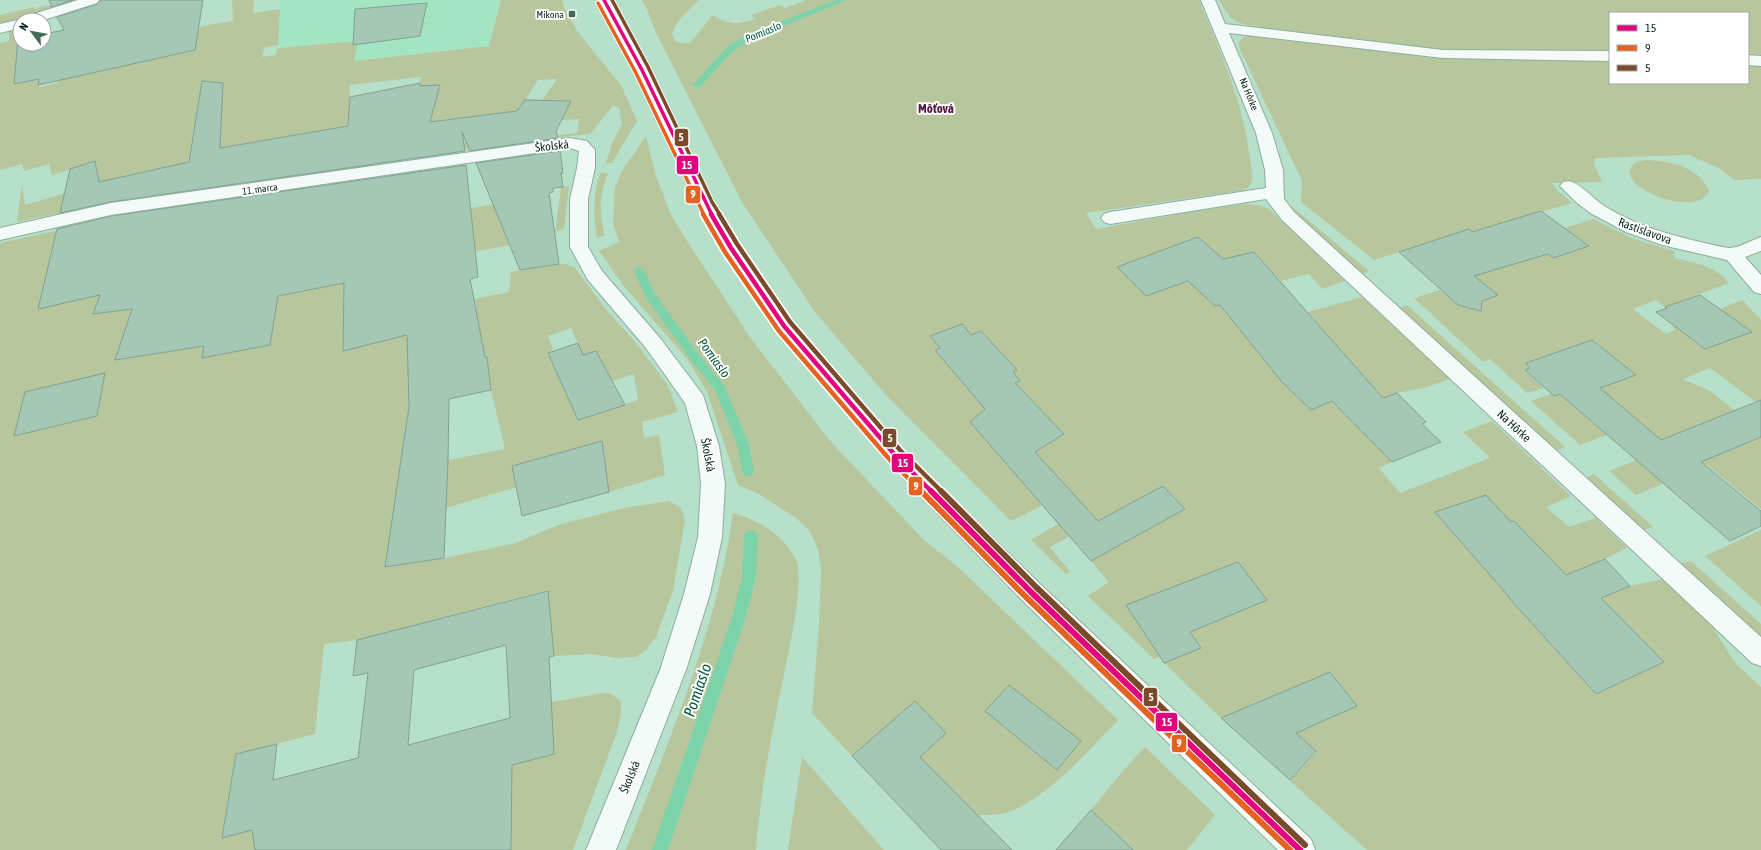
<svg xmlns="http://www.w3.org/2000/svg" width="1761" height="850" font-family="'Asap Condensed',sans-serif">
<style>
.built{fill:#a3e5c3}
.green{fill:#b8c69d;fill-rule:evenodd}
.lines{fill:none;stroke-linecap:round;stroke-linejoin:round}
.stream{fill:#7cd3a9;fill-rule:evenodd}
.building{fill:#a5c7b5;stroke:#7fa190;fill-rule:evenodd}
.minor-casing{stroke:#8cae9d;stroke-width:2}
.minor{fill:#f4faf7;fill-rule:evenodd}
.bus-1-far2-casing{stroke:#fefefe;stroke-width:5.5}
.bus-1-far1-casing{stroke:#fefefe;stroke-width:8}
.bus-1-casing{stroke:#fefefe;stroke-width:9}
.bus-2-far2-casing{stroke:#fefefe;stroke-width:5.5}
.bus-2-far1-casing{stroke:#fefefe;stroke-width:8}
.bus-2-casing{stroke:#fefefe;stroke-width:9}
.bus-3-far2-casing{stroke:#fefefe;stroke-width:5.5}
.bus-3-far1-casing{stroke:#fefefe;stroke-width:8}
.bus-3-casing{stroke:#fefefe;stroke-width:9}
.bus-1-far2{stroke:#e5007d;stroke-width:3.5}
.bus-1-far1{stroke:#e5007d;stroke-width:4.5}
.bus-1{stroke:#e5007d;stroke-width:6}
.bus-2-far2{stroke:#e66222;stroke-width:3.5}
.bus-2-far1{stroke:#e66222;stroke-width:4.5}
.bus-2{stroke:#e66222;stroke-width:6}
.bus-3-far2{stroke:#7a4b2a;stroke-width:3.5}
.bus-3-far1{stroke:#7a4b2a;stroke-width:4.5}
.bus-3{stroke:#7a4b2a;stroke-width:6}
.poi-dot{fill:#466a58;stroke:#fefefe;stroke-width:1.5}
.labels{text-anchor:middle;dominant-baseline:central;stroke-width:4;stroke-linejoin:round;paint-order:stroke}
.far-poi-label{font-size:10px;fill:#092a1b;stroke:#fefefe;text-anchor:end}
.far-street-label{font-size:10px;fill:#092a1b;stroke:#fefefe}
.far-water-label{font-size:11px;font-style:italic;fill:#035b3c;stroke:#fefefe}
.street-label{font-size:12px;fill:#092a1b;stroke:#fefefe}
.far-district-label{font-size:13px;font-weight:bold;fill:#541a43;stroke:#fefefe}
.water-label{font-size:13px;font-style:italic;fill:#035b3c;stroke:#fefefe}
.near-water-label{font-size:16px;font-style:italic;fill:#035b3c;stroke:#fefefe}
.line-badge{stroke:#fefefe;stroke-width:1.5}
.badge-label{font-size:11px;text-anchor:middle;font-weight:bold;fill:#fff}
</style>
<rect width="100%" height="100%" fill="#b6e0ca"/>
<path class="built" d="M281 0H501L489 46 354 62 358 41 278 48Z"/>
<g class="green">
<path d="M68 0H78L0 24V15L34 7V9Z"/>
<path d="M232 0H254L253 13 280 9 278 45 265 47 262 57 275 55 278 48 358 41 354 61 489 46 501 0H562L565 10 580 35 621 85 637 121 612 163H606L612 143 622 124 620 116V110L618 107 613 106 590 134 526 141V139L407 158 421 77 350 85 349 113H352L333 165 380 163 357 169 257 182 219 149 221 122 194 127 185 183 232 184 229 186 108 203 17 222 22 184 25 205 99 183 95 162 52 175 49 164 24 171 22 164 0 170V43L9 41V31L20 28V39L17 48 40 55 39 87 57 83V80L195 50 198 31 202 26 233 21ZM557 79 542 100 526 99 538 80ZM546 100 571 101 562 120 579 119 577 133 527 139ZM511 112 510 136 425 146 428 122ZM164 168 127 193 128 175Z"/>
<path d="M642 0H699L681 18 675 27 672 34 675 41 682 43H690L713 15C728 25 738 25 755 19L751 15 780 5 785 8 806 0H1199C1220 51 1244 104 1250 159 1251 167 1254 176 1251 183 1249 189 1244 190 1239 191L1086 213 1096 229 1196 211 1245 204 1258 205 1269 209 1345 281 1322 289 1309 274 1281 281 1294 296 1256 305 1341 351 1308 312 1362 297 1450 379 1424 388 1397 393 1344 413 1392 462 1379 468 1400 493 1490 458 1463 432 1492 421 1571 496 1546 507 1569 527 1596 518 1627 548 1605 559 1509 598 1595 693 1664 662 1601 598 1630 586 1664 579 1710 623 1735 663 1761 687V850H1367L1290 781 1316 752 1296 733 1357 706 1331 672 1221 718 1164 663 1201 648 1184 624 1214 612 1220 620 1267 600 1238 562 1127 605 1160 657 1154 659 1088 596 1109 582 1091 561 1185 508 1163 486 1050 547 1070 572 1066 574 1031 540 1058 524 1043 505 1011 521 885 394 815 312 742 202 656 33 648 12ZM1254 252 1281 281 1254 288 1228 258ZM962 324 971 335 981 331 1017 370 1013 372 1020 381 996 394 935 350 939 348 930 336Z"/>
<path d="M1219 0H1761V179L1734 180 1719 168 1689 155 1595 158 1594 164 1602 182 1552 183 1559 192 1572 203 1472 232 1469 229 1374 260 1301 202 1302 181 1239 47V42C1244 35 1251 35 1259 35L1257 26C1234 24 1230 20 1219 0ZM1610 13H1748V83H1610Z"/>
<path d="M646 136 656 176 671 215 694 252 752 340 831 442 924 540 958 567 1118 720C1090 749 1044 802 1005 813 997 815 986 815 977 815L920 757 946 733 915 701 852 756 812 713 819 625 821 569 818 549 809 530 796 518 759 494 738 485 707 392 688 360 623 285 599 251 619 242 613 223 615 188 622 171ZM1009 685 1080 741 1057 770 996 720 987 709Z"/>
<path d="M1647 160C1671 161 1698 167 1709 190 1701 214 1654 198 1640 187 1634 183 1631 178 1629 172 1632 162 1638 161 1647 160Z"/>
<path d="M600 173H608C599 196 599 212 605 236L597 238C593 215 593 195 600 173Z"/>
<path d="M569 186 564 229 555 232 561 187Z"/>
<path d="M500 203 528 242 456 255 466 209Z"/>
<path d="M1290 205 1369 271 1361 274 1296 214Z"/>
<path d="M1593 219 1634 239 1674 251 1675 258C1695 263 1716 266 1729 283L1665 307 1656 300 1633 309 1666 334 1675 330 1672 327 1674 326 1705 349 1751 332 1720 309 1742 300 1761 320V406L1710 368 1683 379 1712 392 1735 411 1710 421 1741 445 1761 437V509L1707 465 1636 495 1609 471 1637 460 1600 388 1635 375 1593 340 1526 363 1530 368 1525 371 1544 388 1527 393 1490 359 1483 362 1414 298 1440 290 1461 307 1498 295 1455 260 1518 230 1554 258 1589 246 1565 228Z"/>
<path d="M97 222H130L93 314 131 309 116 360 204 346 202 358 270 345 275 297 306 291 308 271 345 272 343 298V351L408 335 476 309 474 299 509 292 511 272 559 264H566L575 268 605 308 636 343 667 384 678 412 642 422 644 438 659 435 665 475 609 492 517 487 446 508 448 460 505 449 491 390 487 357 408 374 409 407 386 567 444 558 516 543 558 525 624 508 669 501 681 508 685 520 673 591 656 637 647 649 636 657 617 658 591 654 554 656 548 590 357 640 324 644 315 734 236 754 222 837 444 779 554 754 551 702 604 693 611 694 621 701V714L617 732 573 850H511L512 788 373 850H0V243ZM87 228 73 301 39 308 56 234ZM571 328 583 355 596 351 601 360 607 383 634 374 638 400 578 420 548 353 552 351 553 349 548 336ZM105 374 97 416 14 436 25 392Z"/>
<path d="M1407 305 1565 447 1556 451 1399 308Z"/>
<path d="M1551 394 1554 396 1560 394 1607 435 1580 445 1531 401Z"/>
<path d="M1594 474 1653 527 1643 530 1585 478Z"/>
<path d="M733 513C759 520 784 535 796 560 805 581 789 650 784 674 775 719 765 765 760 811 759 824 756 837 756 850H626C669 740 717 631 733 513Z"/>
<path d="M1761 530V606L1705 556Z"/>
<path d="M1691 561 1761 624V638L1680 564Z"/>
<path d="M1145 747 1215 815 1187 850H1133L1091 810 1122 772Z"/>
<path d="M802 757 884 850H788Z"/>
</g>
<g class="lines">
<g class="stream">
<path d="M836 0H847L750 40 731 53 700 87H694L693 85 725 49 744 36Z"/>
<path d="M639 267 644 270 655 294 701 357 724 385 749 444 754 471 752 475 748 476 744 475 742 471 737 444 715 390 693 363 646 298 634 270Z"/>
<path d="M751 530 756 532 758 536 756 577 745 620 668 850H652L731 620 742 577 744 536 746 532Z"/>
</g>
</g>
<g class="building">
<path d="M49 0H73L52 7Z"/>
<path d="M100 0H203L195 50 38 85 39 79 14 84 18 39H20V44H44V34L64 30 57 17 97 4Z"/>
<path d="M427 3 420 36 353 45 355 9Z"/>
<path d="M202 81 223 83 220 148 348 126 350 97 420 83V86L440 85 430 122 517 111 525 100 571 101 556 131 558 138 470 151 462 132 465 151 111 202 60 213 70 169 95 161 99 182 189 162Z"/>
<path d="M560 151 563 173H561L563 187 553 188V192L549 193 559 264 520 270 476 163Z"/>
<path d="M466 165 478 277 470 279 485 357H487L491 390 449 399 448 460 444 558 385 567 409 407 407 335 343 351 344 283 278 296 270 345 202 358 204 346 115 360 132 309 93 314 100 295 38 309 57 229 111 216Z"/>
<path d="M1541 211 1589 246 1553 258 1548 254 1474 276 1498 295 1482 301 1481 311 1458 305 1399 252 1469 229 1472 232Z"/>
<path d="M1198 237 1223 259 1254 252 1383 398 1397 393 1426 422 1422 424 1441 442 1392 462 1332 401 1311 410 1282 382 1220 305 1215 306 1188 281 1146 296 1117 267Z"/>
<path d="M1700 295 1720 309 1752 332 1705 349 1656 312 1667 308 1665 307Z"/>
<path d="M962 324 971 335 981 331 1017 370 1013 372 1020 381 1015 383 1064 434 1035 452 1098 521 1163 486 1185 509 1091 561 970 422 985 409 935 350 940 348 930 336Z"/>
<path d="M1592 340 1636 375 1600 388 1661 440 1761 400V437L1701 462 1761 511V526L1730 541 1560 394 1554 396 1525 370 1530 368 1526 363Z"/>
<path d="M578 343 583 355 596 351 625 405 578 420 548 353Z"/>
<path d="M105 373 97 416 14 436 25 392Z"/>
<path d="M602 441 609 492 522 516 512 466Z"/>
<path d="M1486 495 1511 522 1514 521 1566 575 1605 559 1630 586 1601 598 1664 662 1596 694 1509 598H1510L1435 512Z"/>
<path d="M1238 562 1267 600 1190 632 1201 648 1164 663 1126 605Z"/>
<path d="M548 591 554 656 549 657 554 754 512 765 511 850H255L252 830 222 838 236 754 277 744 273 780 358 758 368 673 353 676 357 640ZM506 645 510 718 408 745 414 670Z"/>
<path d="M1330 672 1357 706 1296 733 1316 751 1290 780 1221 718Z"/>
<path d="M1009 685 1081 741 1057 770 985 711Z"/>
<path d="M915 701 946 733 920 757 1012 850H941L852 756Z"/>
<path d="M1091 810 1133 850H1056Z"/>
</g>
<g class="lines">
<defs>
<g id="minor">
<path d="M78 0H99L97 3 44 20H20V28L0 33V24L22 19 24 17Z"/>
<path d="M597 0H611L650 70 715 205 739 246 791 321 903 449 961 507 1040 584 1311 839 1315 850H1278L1022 600 945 521 887 461 777 331 722 248 697 205 634 70Z"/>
<path d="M1201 0H1215L1225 24 1443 50 1610 51V61L1443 58 1229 33 1272 133 1283 170 1284 199 1294 212 1761 637V666L1752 663 1282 220 1266 199 1110 224 1104 222 1101 218 1104 214 1110 212 1266 188 1265 170 1256 133Z"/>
<path d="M1748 55 1761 56V66L1748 65Z"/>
<path d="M570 138 587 141 595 150V168L588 199V247L602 271 660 338 703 395 719 446 725 484 722 537 710 594 686 670 616 850H586L660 670 684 594 698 537 701 484 697 446 685 403 646 348 588 280 570 247V199L577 168 579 151 570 148 111 215 0 240V228L111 203Z"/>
<path d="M1569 181C1582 184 1594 200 1606 207 1637 226 1670 235 1705 243 1713 245 1721 247 1729 248L1737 247 1761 237V251L1745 257 1761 275V294L1754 292 1727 260 1662 245 1626 232 1592 214 1577 203 1560 186 1563 182Z"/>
</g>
</defs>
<use href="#minor" class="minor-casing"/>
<use href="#minor" class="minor"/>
<defs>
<path id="bus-1-far2" d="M604 0 642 70 712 215"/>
<path id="bus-1-far1" d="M711 214 731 248 784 326 895 455 932 492"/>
<path id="bus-1" d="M931 491 1031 592 1300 850"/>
<path id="bus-2-far2" d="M598 3 636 73 704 215"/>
<path id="bus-2-far1" d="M703 214 725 252 779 331 890 460 922 492"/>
<path id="bus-2" d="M921 491 1026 597 1290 850"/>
<path id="bus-3-far2" d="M612 0 648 67 712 202 720 215"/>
<path id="bus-3-far1" d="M719 214 737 244 790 322 900 450 942 492"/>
<path id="bus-3" d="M941 491 1036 587 1305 845"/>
</defs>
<use href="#bus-1-far2" class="bus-1-far2-casing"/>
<use href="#bus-1-far1" class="bus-1-far1-casing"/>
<use href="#bus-1" class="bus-1-casing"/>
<use href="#bus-2-far2" class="bus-2-far2-casing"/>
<use href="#bus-2-far1" class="bus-2-far1-casing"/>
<use href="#bus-2" class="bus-2-casing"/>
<use href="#bus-3-far2" class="bus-3-far2-casing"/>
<use href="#bus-3-far1" class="bus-3-far1-casing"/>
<use href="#bus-3" class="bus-3-casing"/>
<use href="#bus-1-far2" class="bus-1-far2"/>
<use href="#bus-1-far1" class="bus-1-far1"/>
<use href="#bus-1" class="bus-1"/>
<use href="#bus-2-far2" class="bus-2-far2"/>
<use href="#bus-2-far1" class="bus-2-far1"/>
<use href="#bus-2" class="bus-2"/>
<use href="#bus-3-far2" class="bus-3-far2"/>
<use href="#bus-3-far1" class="bus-3-far1"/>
<use href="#bus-3" class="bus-3"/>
</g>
<rect class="poi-dot" x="568" y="10" width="8" height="8" rx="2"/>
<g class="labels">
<g class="far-poi-label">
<text x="564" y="14">Mikona</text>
</g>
<g class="far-street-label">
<text transform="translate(1249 94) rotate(68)">Na Hôrke</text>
<text transform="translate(260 189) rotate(-8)">11. marca</text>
</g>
<g class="far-water-label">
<text transform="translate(763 32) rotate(-23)">Pomiaslo</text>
</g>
<g class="street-label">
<text transform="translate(552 146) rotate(-6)">Školská</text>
<text transform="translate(1645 231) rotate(20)">Rastislavova</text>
<text transform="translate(1514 426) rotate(43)">Na Hôrke</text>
<text transform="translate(708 455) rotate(80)">Školská</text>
<text transform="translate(630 777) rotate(-68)">Školská</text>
</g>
<g class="far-district-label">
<text x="936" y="108">Môťová</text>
</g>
<g class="water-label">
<text transform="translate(714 358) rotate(54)">Pomiaslo</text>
</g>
<g class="near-water-label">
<text transform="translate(697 690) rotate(-71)">Pomiaslo</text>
</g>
</g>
<g class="line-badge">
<rect x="674" y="128" width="15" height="19" rx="4" fill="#7a4b2a"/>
<rect x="676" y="155" width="23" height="20" rx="4" fill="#e5007d"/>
<rect x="685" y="185" width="16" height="19" rx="4" fill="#e66222"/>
<rect x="882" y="428" width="15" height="20" rx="4" fill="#7a4b2a"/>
<rect x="891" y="453" width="23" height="20" rx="4" fill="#e5007d"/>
<rect x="908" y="476" width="15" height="20" rx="4" fill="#e66222"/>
<rect x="1143" y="687" width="15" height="20" rx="4" fill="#7a4b2a"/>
<rect x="1155" y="712" width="23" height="20" rx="4" fill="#e5007d"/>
<rect x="1171" y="734" width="16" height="19" rx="4" fill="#e66222"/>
</g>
<g class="badge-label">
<text x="681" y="141">5</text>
<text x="687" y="169">15</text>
<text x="693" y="198">9</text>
<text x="890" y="442">5</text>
<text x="903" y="467">15</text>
<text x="916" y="490">9</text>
<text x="1151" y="701">5</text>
<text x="1167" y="726">15</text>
<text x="1179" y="747">9</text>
</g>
<rect x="1609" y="12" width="140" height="72" fill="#fefefe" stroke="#9ca9a3"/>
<rect x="1617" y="25" width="20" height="6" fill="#e5007d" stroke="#9ca9a3"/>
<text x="1645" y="32" font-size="12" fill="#092a1b">15</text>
<rect x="1617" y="45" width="20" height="6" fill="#e66222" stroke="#9ca9a3"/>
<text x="1645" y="52" font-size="12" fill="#092a1b">9</text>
<rect x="1617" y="65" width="20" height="6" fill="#7a4b2a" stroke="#9ca9a3"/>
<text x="1645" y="72" font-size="12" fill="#092a1b">5</text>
<g transform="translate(32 32) rotate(302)"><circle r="19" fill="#fefefe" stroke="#9ca9a3"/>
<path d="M0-3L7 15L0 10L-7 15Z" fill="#466a58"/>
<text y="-6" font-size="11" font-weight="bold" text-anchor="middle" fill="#092a1b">N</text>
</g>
</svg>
